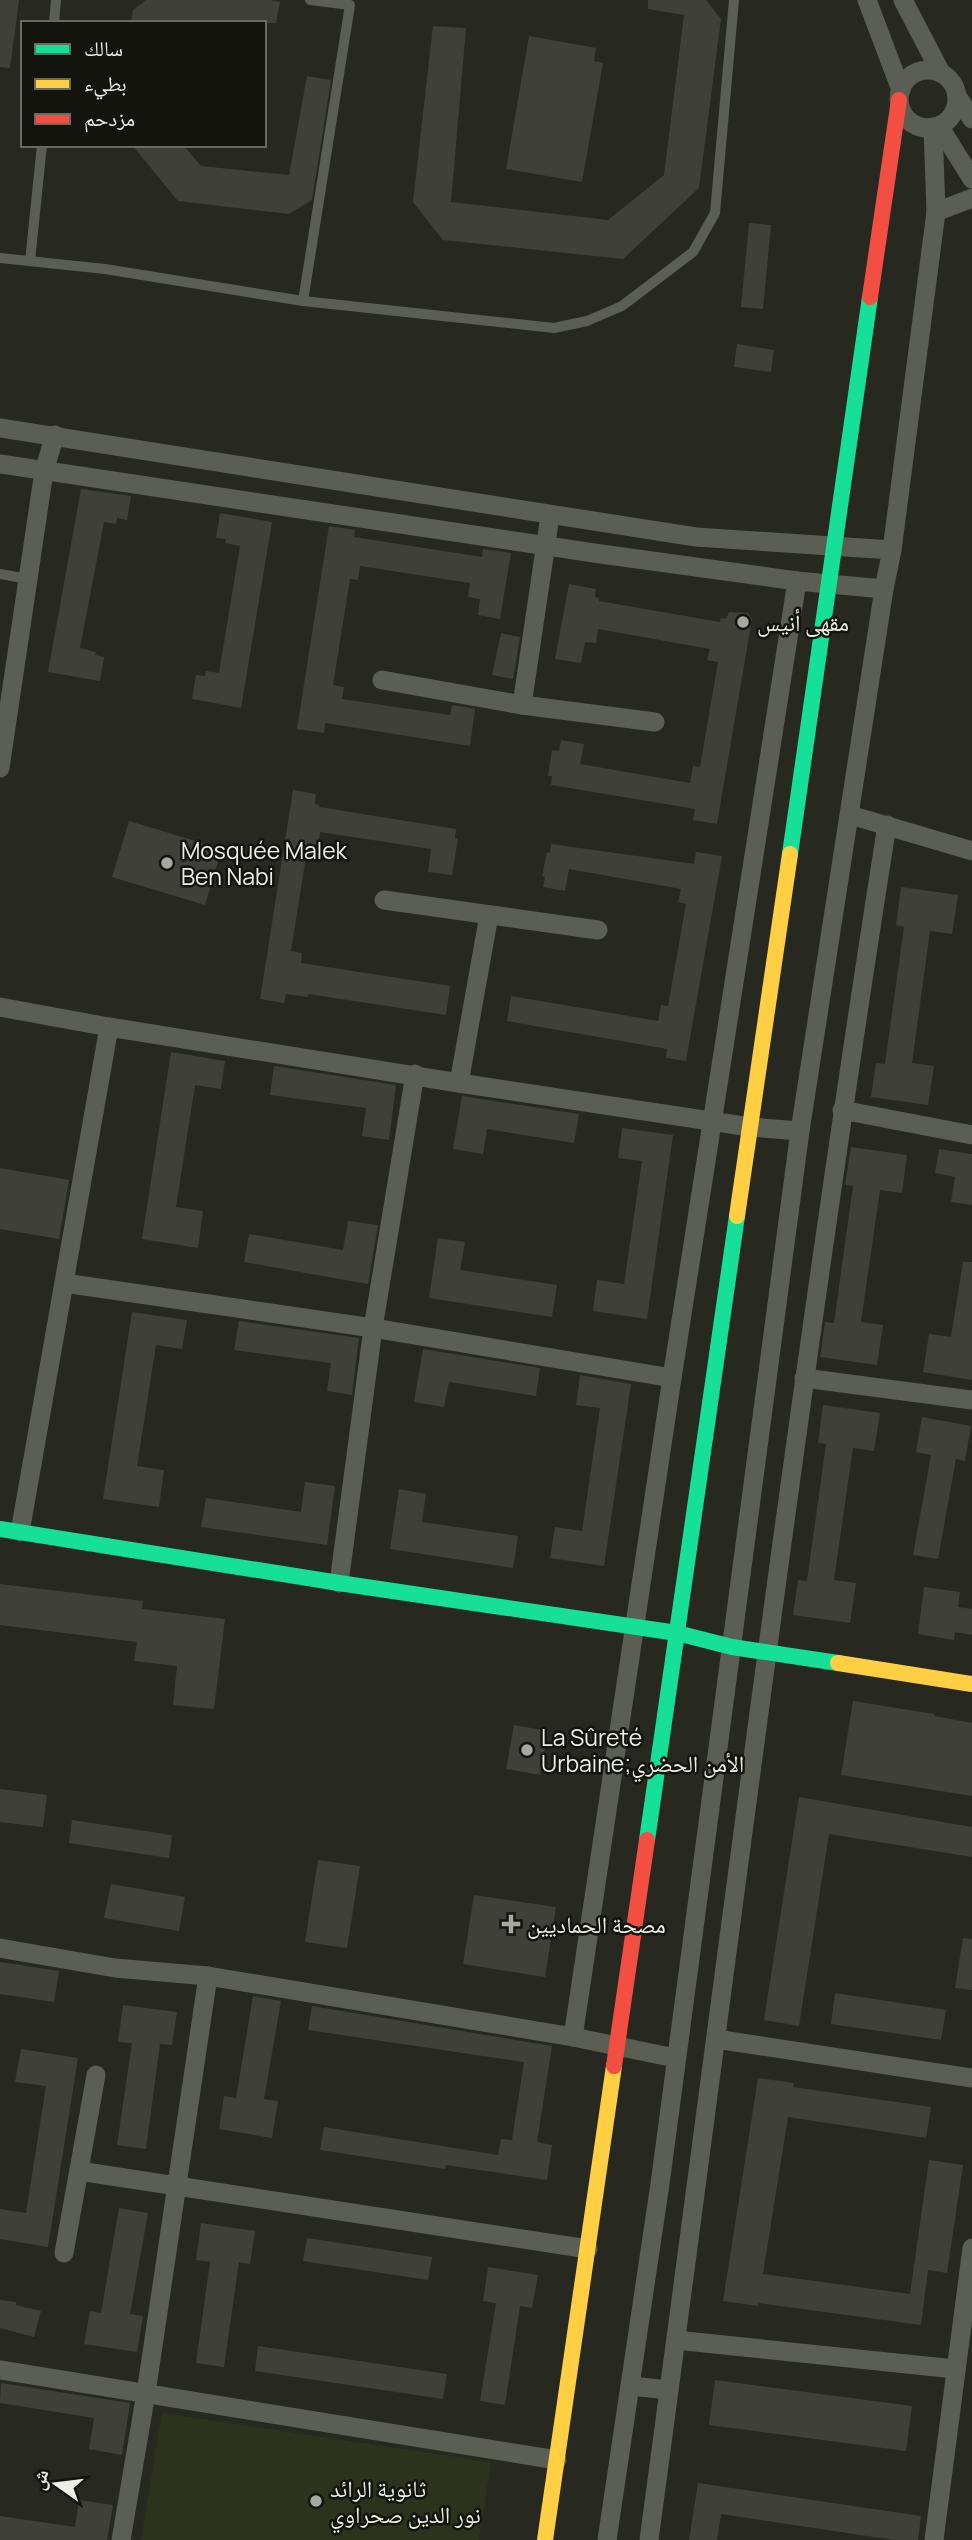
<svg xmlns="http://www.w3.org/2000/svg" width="972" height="2540" font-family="Manrope,'Noto Naskh Arabic',sans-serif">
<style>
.built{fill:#2d321d}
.building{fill:#3f4139}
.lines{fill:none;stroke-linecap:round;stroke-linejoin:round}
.lane{stroke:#5b5e52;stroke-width:10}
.street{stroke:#5b5e52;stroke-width:19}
.fast{stroke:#16e098;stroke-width:16}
.slow{stroke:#ffcf43;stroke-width:16}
.jam{stroke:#f24e42;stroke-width:16}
.poi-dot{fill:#a6a99f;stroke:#12140d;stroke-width:2.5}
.labels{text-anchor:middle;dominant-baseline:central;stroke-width:5;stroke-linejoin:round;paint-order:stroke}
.poi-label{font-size:23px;fill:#ebeee3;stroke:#12140d;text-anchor:start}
</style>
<rect width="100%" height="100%" fill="#272920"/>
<path class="built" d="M162 2413 491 2462 479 2540H141Z"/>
<g class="building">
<path d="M0 0H19L10 68 0 67Z"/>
<path d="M146 0H270L280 2 276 23H131L133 10Z"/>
<path d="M648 0H706L721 19 699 188 623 259 443 240 413 202 433 26 466 28 451 202 608 220 664 175 684 15 648 9Z"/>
<path d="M529 36 596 48 594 61 603 63 582 182 506 169Z"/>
<path d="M307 76 331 80 312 200 289 214 178 201 132 145H183L201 166 289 175Z"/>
<path d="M749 223 771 225 763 309 741 307Z"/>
<path d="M737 344 774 350 771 372 734 367Z"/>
<path d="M81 489 131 496 127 520 117 518 116 524 104 522 80 648 96 652 95 655 104 657 100 681 48 672Z"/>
<path d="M220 513 272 522 241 708 192 699 196 675 205 676 206 671 219 673 240 546 225 543 226 539 216 538Z"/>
<path d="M329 526 355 530 354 537 482 557 483 549 511 553 500 619 478 615 480 599 468 597 470 583 360 566 358 580 350 579 333 685 344 687 342 699 450 715 452 705 475 709 470 746 325 723 324 733 297 729Z"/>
<path d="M569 584 596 589 595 597 599 598V601L720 622 721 618 726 619 729 612 748 613 752 619 717 824 693 820 695 809 551 785 552 776H548L552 750 559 751 561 740 584 744 580 764 690 783 693 766 700 767 718 662 707 660 710 649 598 629 596 643 585 642 581 663 555 659Z"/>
<path d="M501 633 520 637 513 679 492 675Z"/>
<path d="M293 790 316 794 315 804 319 805V807L456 829 455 838 458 839 452 875 428 872 431 849 320 832 318 845 308 844 291 951 302 953 301 963 450 986 446 1015 308 994V997L286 994 284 1003 260 999Z"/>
<path d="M129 821 222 849 205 905 112 877Z"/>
<path d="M551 844 694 864 696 852 722 856 686 1061 666 1058 667 1049 507 1021 511 996 658 1021 661 1005 668 1006 686 904 678 902 681 889 569 869 565 891 543 887 545 877 542 876 547 852 550 853Z"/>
<path d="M901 887 958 895 952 934 930 931 912 1063 934 1066 928 1105 871 1097 876 1063 885 1064 904 927 896 925Z"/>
<path d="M171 1052 225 1061 221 1089 195 1085 176 1207 203 1211 198 1248 142 1239Z"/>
<path d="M274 1066 396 1085 389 1140 362 1136 366 1108 270 1095Z"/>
<path d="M462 1096 579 1114 574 1143 487 1129 483 1154 453 1149Z"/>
<path d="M622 1128 673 1135 647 1319 593 1311 597 1280 624 1284 642 1161 618 1158Z"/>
<path d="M851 1147 907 1155 902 1193 880 1190 861 1322 883 1325 877 1365 820 1357 825 1322 834 1323 853 1186 845 1185Z"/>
<path d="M939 1149 972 1154V1205L951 1202 955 1177 935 1173Z"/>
<path d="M0 1168 69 1180 59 1239 0 1229Z"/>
<path d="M348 1221 378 1225 368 1284 244 1262 249 1234 343 1250Z"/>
<path d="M438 1238 465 1242 460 1270 557 1285 552 1317 429 1298Z"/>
<path d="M963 1262H972V1380L923 1372 929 1334 951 1337Z"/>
<path d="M132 1312 187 1320 182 1349 156 1345 137 1466 164 1470 159 1507 103 1499Z"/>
<path d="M239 1321 359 1338 352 1395 327 1391 331 1363 234 1350Z"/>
<path d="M423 1349 540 1368 536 1396 449 1382 444 1407 414 1402Z"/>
<path d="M580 1375 631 1384 604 1566 550 1558 555 1527 582 1531 600 1408 576 1405Z"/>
<path d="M823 1405 880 1413 874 1451 853 1448 834 1580 856 1583 850 1623 793 1615 798 1580 807 1581 826 1444 818 1443Z"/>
<path d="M922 1417 971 1426 965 1461 956 1459 938 1559 913 1555 931 1455 916 1452Z"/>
<path d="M305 1482 335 1486 327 1545 201 1527 206 1498 301 1512Z"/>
<path d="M399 1489 426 1494 422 1522 518 1536 513 1568 390 1549Z"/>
<path d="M0 1584 143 1601 142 1609 225 1619 214 1709 173 1705 177 1666 134 1661 137 1642 0 1625Z"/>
<path d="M924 1587 960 1592 958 1607 972 1609V1635L955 1632 954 1640 918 1634Z"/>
<path d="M853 1701 934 1714V1716L972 1723V1796L841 1775Z"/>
<path d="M514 1725 548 1731 540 1775 506 1769Z"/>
<path d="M0 1789 47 1795 43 1827 0 1822Z"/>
<path d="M799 1797 972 1827V1857L829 1834 799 2026 764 2020Z"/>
<path d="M72 1820 172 1835 169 1858 69 1843Z"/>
<path d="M318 1860 360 1866 347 1948 305 1942Z"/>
<path d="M111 1884 185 1897 179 1931 104 1918Z"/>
<path d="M474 1895 556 1907 545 1977 463 1964Z"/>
<path d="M963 1938 972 1939V1990L955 1988Z"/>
<path d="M0 1962 59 1971 54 2002 0 1994Z"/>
<path d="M835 1993 946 2010 941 2040 831 2024Z"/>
<path d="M253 1996 281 2001 264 2099 278 2101 272 2138 219 2129 224 2096 236 2098Z"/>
<path d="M123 2005 177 2012 172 2045 160 2044 146 2149 117 2145 132 2043 118 2042Z"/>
<path d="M312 2006 552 2046 537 2142 552 2145 547 2180 446 2165 445 2169 320 2150 324 2127 498 2155 501 2139 512 2140 524 2062 308 2030Z"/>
<path d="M21 2049 78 2058 48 2247 0 2239V2209L26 2213 46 2086 15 2082Z"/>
<path d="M758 2078 794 2083 793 2087 931 2107 926 2138 788 2117 763 2274 910 2294 929 2160 963 2165 947 2273 928 2270 921 2325 759 2303 758 2306 723 2301Z"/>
<path d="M119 2208 148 2213 130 2314 143 2316 137 2352 84 2344 90 2311 101 2313Z"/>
<path d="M201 2223 255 2231 250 2264 239 2262 224 2367 196 2363 210 2262 196 2260Z"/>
<path d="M307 2238 432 2257 428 2280 303 2261Z"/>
<path d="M488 2267 538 2275 532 2308 520 2306 505 2405 480 2401 496 2303 483 2301Z"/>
<path d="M0 2300 16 2302V2305L41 2311 34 2337 0 2328Z"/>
<path d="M258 2346 447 2374 443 2399 255 2371Z"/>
<path d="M715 2380 912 2406 906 2451 709 2425Z"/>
<path d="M1 2383 130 2403 122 2455 89 2449 94 2418 0 2403Z"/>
<path d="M698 2483 921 2516 918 2540H894L721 2514 717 2540H689Z"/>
<path d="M79 2500 113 2505 107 2540H0V2516L75 2527Z"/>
</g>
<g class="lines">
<g class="lane">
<path d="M54 23 56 0"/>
<path d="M0 258 105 269 303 301 554 328 587 321 622 306 693 252 715 213 734 0"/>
<path d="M30 261 42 145"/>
<path d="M303 301 350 5 310 0"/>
<path d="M0 574 28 579"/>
</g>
<g class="street">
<path d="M867 0 901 90"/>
<path d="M903 0 941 73"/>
<circle cx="928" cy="99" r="29"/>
<path d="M957 96 972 119"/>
<path d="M939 126 972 179"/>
<path d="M936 212 972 198"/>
<path d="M0 428 696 537 892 550"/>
<path d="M0 464 601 554 797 581 884 589"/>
<path d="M382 680 522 705 655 722"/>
<path d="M522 705 550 516"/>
<path d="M0 768 44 471 55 435"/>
<path d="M850 815 972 851"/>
<path d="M384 900 598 930"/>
<path d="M0 1007 109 1027 459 1083 750 1127 800 1131"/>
<path d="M459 1083 489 915"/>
<path d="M842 1110 972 1135"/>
<path d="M64 1283 373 1328 672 1378"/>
<path d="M804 1378 972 1400"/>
<path d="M20 1532 109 1027"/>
<path d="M339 1583 373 1328 415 1074"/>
<path d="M0 1948 115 1968 208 1976 573 2037 675 2058"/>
<path d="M573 2037 672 1378 797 581"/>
<path d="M716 2039 972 2078"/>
<path d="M79 2171 588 2249"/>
<path d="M64 2253 96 2075"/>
<path d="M676 2340 955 2369"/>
<path d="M0 2370 557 2460"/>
<path d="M631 2386 669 2390"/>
<path d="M121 2540 146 2393 208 1976"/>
<path d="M607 2540 660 2184 800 1131 884 589 892 550 936 212 933 127"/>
<path d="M649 2540C726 1968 797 1395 887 825"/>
<path d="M934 2540 972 2248"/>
</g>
<g class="fast">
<path d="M790 854 870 297"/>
<path d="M0 1529 339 1583 677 1633 732 1647 838 1663"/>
<path d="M647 1840 737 1216"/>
</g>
<g class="slow">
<path d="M737 1216 790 854"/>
<path d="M838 1663 972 1684"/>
<path d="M545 2540 614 2066"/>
</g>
<g class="jam">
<path d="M870 297 899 100"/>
<path d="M614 2066 647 1840"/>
</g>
</g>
<g class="poi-dot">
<circle cx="743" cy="622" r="7"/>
<circle cx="167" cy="863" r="7"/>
<circle cx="527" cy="1750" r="7"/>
<path d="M507.5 1913.5h7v7h7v7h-7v7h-7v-7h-7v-7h7z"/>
<circle cx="316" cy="2501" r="7"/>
</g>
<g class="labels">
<g class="poi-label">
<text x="757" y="622">مقهى أنيس</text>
<text x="181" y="850">Mosquée Malek<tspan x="181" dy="26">Ben Nabi</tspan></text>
<text x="541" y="1737">La Sûreté<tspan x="541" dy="26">Urbaine;الأمن الحضري</tspan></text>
<text x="527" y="1924">مصحة الحماديين</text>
<text x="330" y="2488">ثانوية الرائد<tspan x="330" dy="26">نور الدين صحراوي</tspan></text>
</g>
</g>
<rect x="21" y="21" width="245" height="126" fill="#12140d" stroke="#696b63" stroke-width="2"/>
<rect x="35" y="44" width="35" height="10" fill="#16e098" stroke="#696b63" stroke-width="2"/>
<text x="84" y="56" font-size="21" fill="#ebeee3">سالك</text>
<rect x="35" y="79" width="35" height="10" fill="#ffcf43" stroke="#696b63" stroke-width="2"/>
<text x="84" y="91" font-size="21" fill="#ebeee3">بطيء</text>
<rect x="35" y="114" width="35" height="10" fill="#f24e42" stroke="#696b63" stroke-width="2"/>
<text x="84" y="126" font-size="21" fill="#ebeee3">مزدحم</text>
<g transform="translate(56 2484) rotate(284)" stroke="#12140d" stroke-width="5" paint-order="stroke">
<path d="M0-5L12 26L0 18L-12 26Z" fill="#ebeee3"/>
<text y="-10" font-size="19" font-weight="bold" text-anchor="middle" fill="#ebeee3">ش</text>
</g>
</svg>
